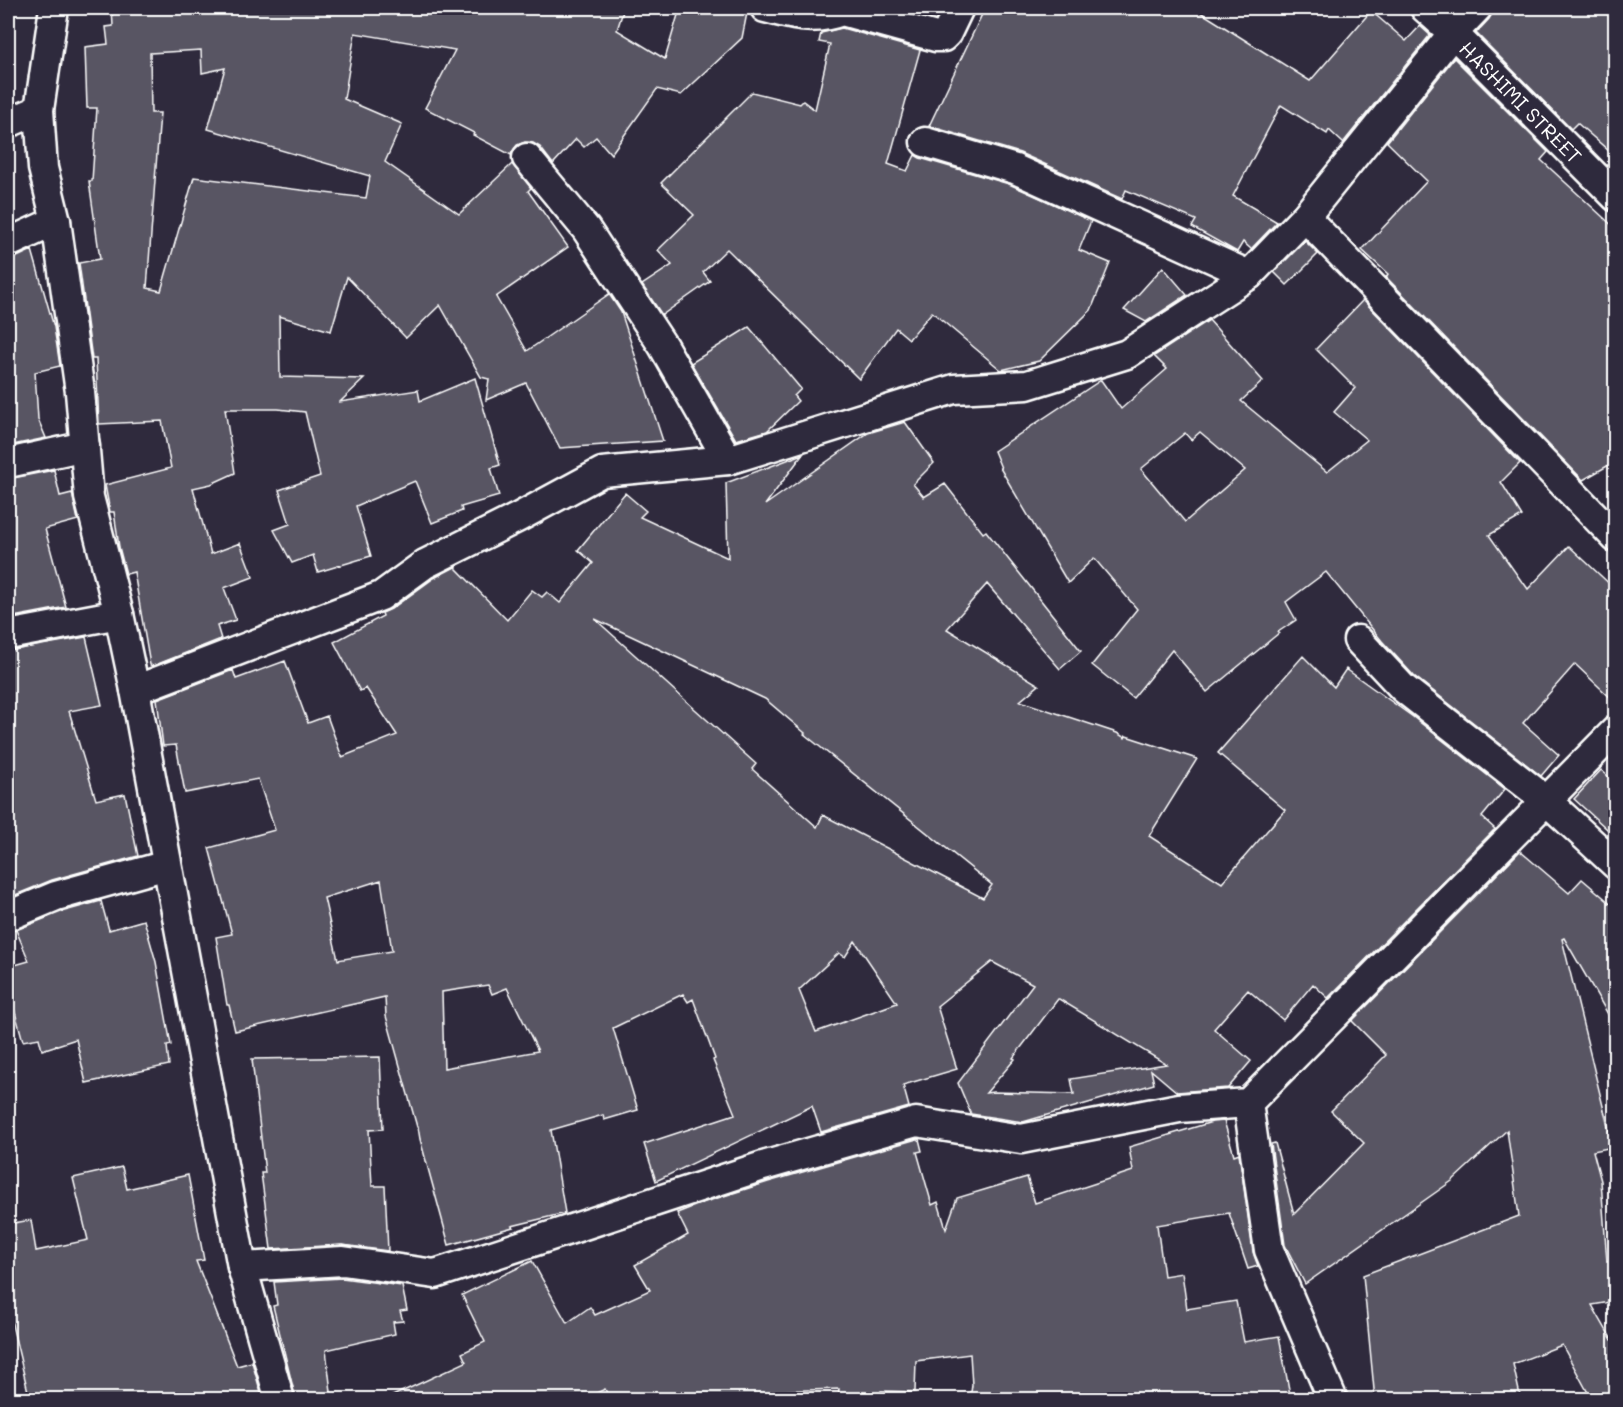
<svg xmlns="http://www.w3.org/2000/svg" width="1623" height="1407" font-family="Mali,sans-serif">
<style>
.building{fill:#595564;stroke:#fff;stroke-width:1.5;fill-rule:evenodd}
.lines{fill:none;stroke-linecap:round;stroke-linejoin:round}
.minor-casing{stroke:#fff;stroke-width:33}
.minor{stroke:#2f2a3d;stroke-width:28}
.labels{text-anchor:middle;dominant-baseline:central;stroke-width:5;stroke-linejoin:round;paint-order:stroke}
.street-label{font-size:20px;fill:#fff;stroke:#2f2a3d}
</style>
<rect width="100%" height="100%" fill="#2f2a3d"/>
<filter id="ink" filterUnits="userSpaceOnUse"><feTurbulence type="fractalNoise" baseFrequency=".0167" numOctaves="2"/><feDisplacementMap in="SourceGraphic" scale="12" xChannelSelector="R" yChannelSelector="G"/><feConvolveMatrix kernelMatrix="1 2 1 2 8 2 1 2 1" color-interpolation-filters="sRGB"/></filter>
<g filter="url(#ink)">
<g class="building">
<path d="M112 8H624L617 30 665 59 680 8H748L742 38 681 95 657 89 611 154 596 137 584 147 576 139 553 164 540 147 533 143 525 142 517 145 512 152 511 155 473 135 474 133 425 108 455 50 355 33 344 99 402 124 385 162 459 214 512 164 531 188 528 191 568 247 496 297 527 351 609 294 621 312 663 441 560 448 526 383 486 400 489 379 481 377 440 305 406 338 347 277 331 331 279 316 280 377 364 379 340 402 418 390 420 401 475 378 500 465 491 468 499 496 461 507 462 511 432 523 415 481 356 506 371 556 318 572 313 555 292 563 274 530 290 524 279 490 320 476 305 412 278 409H225L235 473 211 484 193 488 211 554 240 543 253 577 224 588 236 620 217 626 221 639 153 666 150 665 134 572 126 574 119 547 114 512H110L105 485 171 468 162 421 99 424 96 359H92L79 263 100 259 89 181H92L97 108H87L85 47 108 44 106 27 113 26ZM201 50 202 73 225 68 208 129 370 176 366 198 194 177 161 291 147 288 160 113H151L150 53Z"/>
<path d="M891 8H932L929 18Z"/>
<path d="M985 8H1194L1310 81 1371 11 1406 41 1420 26 1430 35 1343 143 1329 130 1327 134 1281 105 1233 196 1277 222 1251 249 1243 242 1237 252 1192 227 1196 220 1126 190 1122 199 1020 153 929 126Z"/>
<path d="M1493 8H1616V157L1577 123 1571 129 1476 33 1489 19 1493 12Z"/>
<path d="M842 28 920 50 888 164 907 171 915 155 920 158 1009 184 1091 221 1079 250 1110 263 1091 310 1039 361 1001 370 932 312 909 339 896 328 859 379 727 249 703 272 710 281 662 315 642 285 672 265 658 250 694 215 661 183 752 92 800 104 803 101 815 110 830 44 819 42 821 33Z"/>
<path d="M1454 58 1548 152 1541 160 1616 229V461L1583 480 1386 277 1388 274 1362 250 1427 181 1387 142Z"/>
<path d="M1305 241 1318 254 1287 285 1274 272Z"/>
<path d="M32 250 54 327 60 366 35 372 38 419 46 438 8 446V259L15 258Z"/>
<path d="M1163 267 1187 295 1146 322 1124 310Z"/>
<path d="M1363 300 1520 463 1501 482 1522 516 1489 535 1522 582H1523L1528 589 1569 546 1616 590V703L1575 664 1523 723 1559 755 1541 776 1414 676 1382 641 1326 572 1286 602 1296 620 1278 632 1279 633 1207 692 1172 650 1133 698 1092 665 1137 609 1094 558 1068 583 1000 468H1001L994 451 1101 380 1121 409 1167 369 1154 356 1209 320 1263 381 1241 401 1327 472 1367 440 1334 412 1355 388 1316 349ZM1200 432 1245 470 1185 522 1141 469 1185 433 1191 440Z"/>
<path d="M749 327 801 389 794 396 798 401 767 431 736 440 691 363Z"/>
<path d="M905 422 934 463 913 484 924 497 945 484 983 533 986 531 1081 651 1060 669 987 584 947 629 1039 685 1020 701 1117 733 1125 738 1126 736 1197 759 1149 836 1222 883 1285 810 1218 753 1303 656 1334 687 1346 669 1413 717 1505 789 1482 817 1495 829 1328 998 1313 984 1283 1020 1248 990 1214 1029 1251 1061 1228 1088 1177 1092 1151 1070 1154 1084 1023 1122 971 1114 958 1083 1033 984 992 962 937 1006 957 1069 903 1085 909 1107 821 1132 812 1106 656 1181 644 1144 735 1114 713 1060 715 1059 693 999 688 1002 683 994 613 1028 638 1110 604 1120 603 1115 551 1130 565 1213 512 1226 513 1227 449 1245 420 1139 418 1127H417L386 1016 385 997 235 1031 229 1005H227L216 937 232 934 209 848 275 830 258 779 185 793 176 745 163 746 157 699 233 670 236 679 285 661 308 723 327 716 342 757 397 735 366 688 360 691 334 642 383 616 382 613 391 609 434 578 455 567 507 620 532 590 542 597 547 592 560 603 593 563 578 550 625 493 646 511 640 517 728 558 726 483 803 454 765 505 868 433ZM595 619 765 699 805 733 804 734 992 885 983 898 823 815 817 827 752 769 756 764ZM381 880 392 951 338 960 324 898ZM855 941 897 1003 816 1032 799 990 839 953 845 957ZM488 985 492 994 507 988 538 1051 444 1068 442 992ZM1058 999H1059L1166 1064 1071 1079 1074 1094 993 1092 986 1093 1015 1059 1013 1058Z"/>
<path d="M54 470 60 496 72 493 78 520 45 529 66 607 8 618V479Z"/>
<path d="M86 637 102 705 69 711 96 800 125 794 138 856 52 880 8 898V651Z"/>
<path d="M1601 770 1616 783V837L1574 799Z"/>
<path d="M1520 851 1569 893 1582 879 1616 908V1028L1564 938 1562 939 1613 1147 1593 1151 1601 1181 1607 1262 1613 1261 1616 1277V1301L1592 1305 1616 1347V1400H1592L1562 1345 1513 1364 1521 1400H1452L1451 1397 1420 1400H1375L1363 1275 1519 1216 1507 1130 1452 1181 1305 1284 1285 1245 1271 1144 1275 1143 1294 1214 1364 1143 1331 1111 1386 1055 1352 1021Z"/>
<path d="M101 901 109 930 144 920 156 962 171 1045 167 1046 169 1065 86 1083 76 1039 42 1050 39 1038 23 1041 8 987V967L29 961 16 930 61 912Z"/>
<path d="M380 1057 383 1129 369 1130 372 1186H385L388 1251 342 1245 271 1249 261 1173H265L252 1059Z"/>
<path d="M1224 1121 1234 1155 1239 1153 1253 1252 1258 1266 1248 1269 1229 1213 1157 1225 1164 1276 1182 1273 1187 1309 1236 1301 1244 1342 1279 1336 1291 1400H970L972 1385 970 1354 916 1361 915 1392 881 1391V1400H838L839 1389 778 1391V1400H610L605 1389 582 1400H384L466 1362 462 1353 485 1342 462 1295 532 1261 567 1323 590 1307 595 1315 650 1290 635 1265 688 1235 677 1213 705 1202 768 1182 917 1139H919L922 1151 917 1152 932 1205 938 1202 946 1229 957 1198 1027 1177 1035 1203 1133 1171 1129 1147 1212 1122Z"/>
<path d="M122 1167 127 1189 188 1175 204 1260 196 1261 237 1366 252 1362 263 1400H30L8 1308V1224L31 1220 36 1251 88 1240 73 1178Z"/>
<path d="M342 1278 402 1286 407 1310 400 1311 403 1321 393 1322 395 1334 326 1350 332 1400H296L273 1306 277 1305 274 1282Z"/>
</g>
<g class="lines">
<defs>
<g id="minor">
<path d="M54 8 39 110 43 168 56 221 80 392 89 497 119 614 135 690 242 1267 280 1400"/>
<path d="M765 8C794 15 812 22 842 11L936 37H943L947 33 959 8"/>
<path d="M1425 8 1453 33 1616 197"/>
<path d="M8 123 39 110"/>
<path d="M925 142 1015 169 1249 275"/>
<path d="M527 158 586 229 663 346 728 460"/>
<path d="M1305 217 1616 538"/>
<path d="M8 243 56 221"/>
<path d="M8 463 85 446"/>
<path d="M8 635 119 614"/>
<path d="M1358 640 1403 688 1547 801 1616 865"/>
<path d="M135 690 381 596 425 564 519 517 602 472 728 460 954 389 1027 385 1127 354 1249 275 1305 217 1453 33 1477 8"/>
<path d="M8 916 56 896 167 865"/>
<path d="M1248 1103 1269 1250 1333 1400"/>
<path d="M242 1267 343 1261 435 1274 763 1166 916 1122 1021 1139 1179 1108 1248 1103 1616 730"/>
</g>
</defs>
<use href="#minor" class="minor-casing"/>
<use href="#minor" class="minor"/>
</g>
</g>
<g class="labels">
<g class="street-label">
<text transform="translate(1521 102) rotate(45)">HASHIMI STREET</text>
</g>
</g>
<rect width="1623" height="1407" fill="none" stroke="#2f2a3d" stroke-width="30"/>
<rect x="15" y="15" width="1593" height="1377" fill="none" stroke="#fff" stroke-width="2" filter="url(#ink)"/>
</svg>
